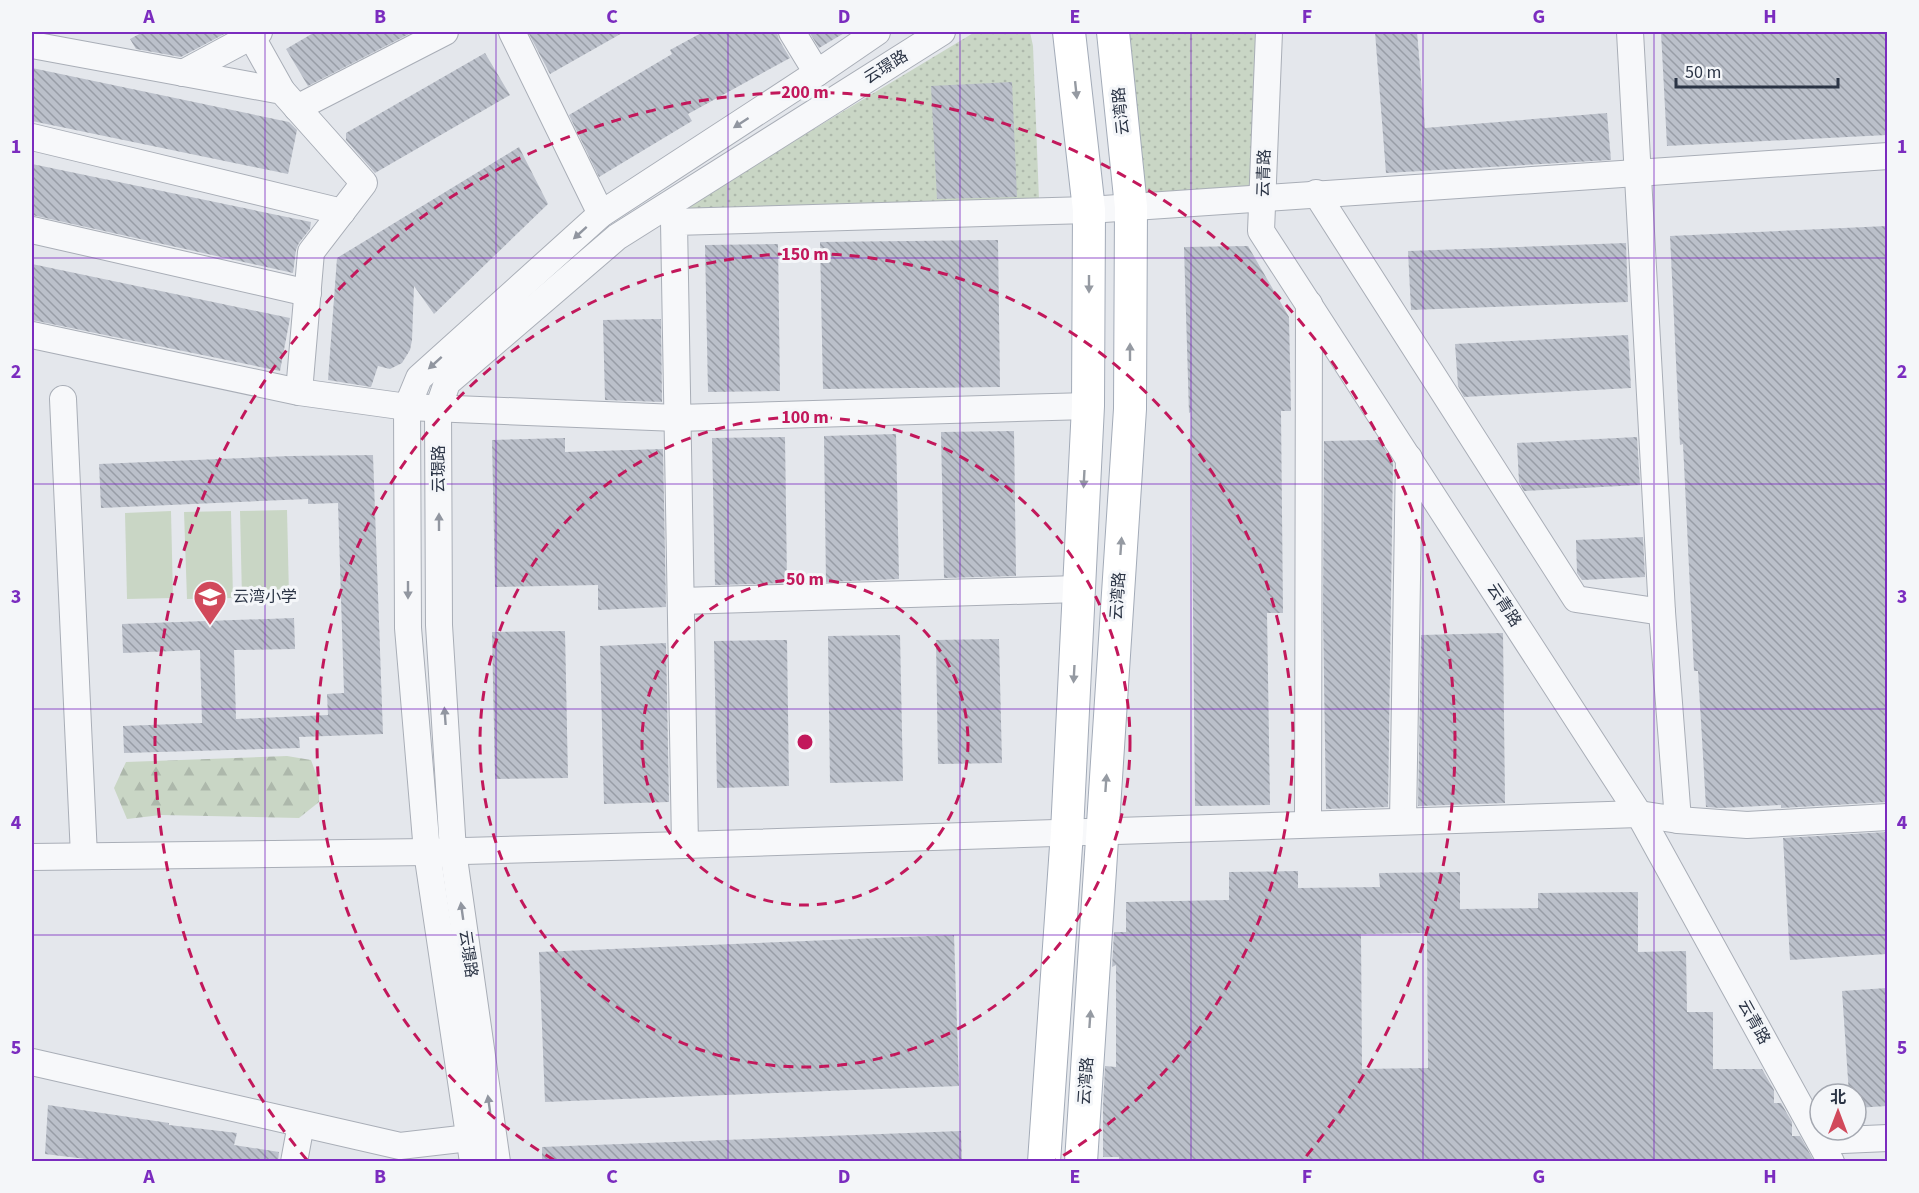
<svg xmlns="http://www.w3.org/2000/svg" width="1919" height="1193" font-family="'Source Sans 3','Noto Sans SC',sans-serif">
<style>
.grass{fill:url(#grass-dots)}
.forest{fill:url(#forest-firs)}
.garden{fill:#c9d6c5}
.building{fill:url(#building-back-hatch);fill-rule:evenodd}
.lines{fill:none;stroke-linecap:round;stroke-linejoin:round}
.minor-casing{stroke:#a9aeb7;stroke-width:28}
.major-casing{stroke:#a3abb8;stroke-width:34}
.minor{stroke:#f7f8fa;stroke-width:26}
.major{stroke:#fff;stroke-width:32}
.oneway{fill:#959aa2}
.oneway2{fill:#9196a0}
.grid{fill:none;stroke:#7b2cbf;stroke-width:1.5;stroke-opacity:0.55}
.ring{fill:none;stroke:#c2185b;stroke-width:3;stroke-dasharray:10 8}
.labels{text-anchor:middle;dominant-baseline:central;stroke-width:6;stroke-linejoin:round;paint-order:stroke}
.street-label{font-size:16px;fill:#2b3445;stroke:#f4f6f9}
.poi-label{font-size:16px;fill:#2b3445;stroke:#f4f6f9;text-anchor:start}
.centre{fill:#c2185b;stroke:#f4f6f9;stroke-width:3}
.ring-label{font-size:18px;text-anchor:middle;font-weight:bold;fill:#c2185b;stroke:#f4f6f9;stroke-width:6;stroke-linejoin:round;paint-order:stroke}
.neatline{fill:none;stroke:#7b2cbf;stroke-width:2}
.grid-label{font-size:20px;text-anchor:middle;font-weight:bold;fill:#7b2cbf}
</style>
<defs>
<pattern id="grass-dots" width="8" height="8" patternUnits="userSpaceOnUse" patternTransform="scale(1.5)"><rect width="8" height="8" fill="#c9d6c5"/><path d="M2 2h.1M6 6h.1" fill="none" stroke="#adb8ab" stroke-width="1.8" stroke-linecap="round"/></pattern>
<pattern id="forest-firs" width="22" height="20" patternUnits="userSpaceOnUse" patternTransform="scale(1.5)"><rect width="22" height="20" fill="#c9d6c5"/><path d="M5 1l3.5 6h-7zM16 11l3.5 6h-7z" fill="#adb8ab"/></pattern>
<pattern id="building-back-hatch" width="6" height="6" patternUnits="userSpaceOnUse" patternTransform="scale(1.5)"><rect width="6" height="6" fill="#bbc0ca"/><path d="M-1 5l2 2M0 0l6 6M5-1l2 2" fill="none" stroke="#989da6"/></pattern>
</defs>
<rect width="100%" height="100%" fill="#e4e7ec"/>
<g class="grass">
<path d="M975 32H1030L1033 46 1039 200 681 209Z"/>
<path d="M1129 32H1261L1254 191 1141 198Z"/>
</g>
<path class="forest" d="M287 756 311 760 319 782V802L299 818 161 815 127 819 114 788 126 762Z"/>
<g class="garden">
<path d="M287 510 289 596 242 598 240 511Z"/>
<path d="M171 511 173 598 127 599 125 513Z"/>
<path d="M231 511 233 598 187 599 184 512Z"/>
</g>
<g class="building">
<path d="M143 32H228L181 57 136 49 130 39Z"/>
<path d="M315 32H413L308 86 286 49Z"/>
<path d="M528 32H624L550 74Z"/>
<path d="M703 32H777L779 40 790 58 688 114 692 121 599 177 569 115 672 54 670 50Z"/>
<path d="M809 32H846L819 48Z"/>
<path d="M1375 32H1417L1425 128 1607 113 1611 160 1386 173Z"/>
<path d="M1661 32H1887V135L1667 146Z"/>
<path d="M485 53 510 95 375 173 346 140V133Z"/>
<path d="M32 68 289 122 297 130 288 174 32 121Z"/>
<path d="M1012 82 1017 197 937 199 931 86Z"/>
<path d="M519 147 548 204 434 314 414 286 412 340 410 350 402 363 390 369 378 366 371 387 328 380 337 258Z"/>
<path d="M32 164 311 222 310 229 299 243 296 250 293 273 32 215Z"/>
<path d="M1887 226V802L1781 808V805L1721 808 1706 807 1698 671H1694L1683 444 1680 445 1670 236Z"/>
<path d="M998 240 1000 387 823 389 820 242Z"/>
<path d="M1626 243 1628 302 1411 310 1408 251Z"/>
<path d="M778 244 780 391 708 392 705 245Z"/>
<path d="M1248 246 1289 317 1291 411H1281L1283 613H1267L1270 805 1195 806 1191 412 1189 413 1184 247Z"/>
<path d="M32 264 290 318 280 371 32 320Z"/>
<path d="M661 319 662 402 605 400 603 320Z"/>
<path d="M1628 335 1631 388 1464 397 1458 386 1455 344Z"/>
<path d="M1014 431 1016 576 944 578 941 432Z"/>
<path d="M896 434 899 579 826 582 824 436Z"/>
<path d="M785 437 787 583 715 585 712 438Z"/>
<path d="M1637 437 1640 485 1524 491 1519 482 1517 443Z"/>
<path d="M565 438V452L663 449 666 607 598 610V585L495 587 492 440Z"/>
<path d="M1379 440 1393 462 1388 807 1326 809 1323 613 1324 441Z"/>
<path d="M373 455 383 734 299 737 300 748 124 753 123 726 202 723 200 650 123 653 122 624 294 618 295 649 234 650 236 719 328 715 327 694 344 693 338 503 308 504V499L101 508 99 464 290 456Z"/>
<path d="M1643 537 1645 577 1582 580 1577 573 1576 540Z"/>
<path d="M565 631 568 778 495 779 492 632Z"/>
<path d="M1503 633 1505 803 1418 806 1421 635Z"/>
<path d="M900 635 903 781 830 783 828 636Z"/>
<path d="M999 639 1002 763 938 764 936 640Z"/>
<path d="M787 640 789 786 717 788 714 641Z"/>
<path d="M666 643 669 802 604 804 600 646Z"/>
<path d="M1887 832V954L1790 960 1783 838Z"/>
<path d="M1298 871V888L1380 887 1379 873 1460 872V909L1538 908V893L1638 892V952L1686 951 1687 1012H1713V1069H1762L1774 1090V1103H1781L1792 1122V1136H1800L1814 1161H1119V1157H1103V1106L1105 1066 1116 1067V965L1112 967 1114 932H1126V902L1229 900V872ZM1427 933 1428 1068 1362 1069 1361 934Z"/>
<path d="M954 935 959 1086 545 1102 539 952Z"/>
<path d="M1887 988V1106L1856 1108V1094H1849L1842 991Z"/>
<path d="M48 1105 169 1123V1125L237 1133 234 1145 279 1152 278 1161 122 1160V1161H86V1159L45 1154Z"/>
<path d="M961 1131 962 1161H542V1147Z"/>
</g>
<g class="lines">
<defs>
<g id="minor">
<path d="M249 32 282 91"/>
<path d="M512 32 601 214"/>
<path d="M792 32 817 73"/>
<path d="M1269 32 1261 231 1639 814 1831 1162"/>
<path d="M32 45 282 91 364 183 311 252 299 392"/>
<path d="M183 73 259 32"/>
<path d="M297 108 445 32"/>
<path d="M32 137 342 212"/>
<path d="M1316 193 1576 599 1662 612"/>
<path d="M32 230 308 293"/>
<path d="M32 335 299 392 407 407 677 418 1088 406"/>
<path d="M63 399 84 856"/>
<path d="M681 601 1078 589"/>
<path d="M1678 820 1747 825 1888 817"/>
<path d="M1403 821 1409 458"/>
<path d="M1308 824 1309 304"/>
<path d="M685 845 674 222 1089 210 1888 156"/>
<path d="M32 857 427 852 685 845 1639 814 1678 820 1662 612 1630 32"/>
<path d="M32 1062 400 1146 469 1138"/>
<path d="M1820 1141 1888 1138"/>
<path d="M294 1162 301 1124"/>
<path d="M473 1162 427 852 408 628 407 407 419 378 601 214 817 73 877 32"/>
<path d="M497 1162 453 851 439 625 438 409 447 383 617 237 942 32"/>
</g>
<g id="major">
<path d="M1044 1162 1067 832 1088 406 1089 210 1069 32"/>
<path d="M1081 1162 1130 409 1131 207 1113 32"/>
</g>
</defs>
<use href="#minor" class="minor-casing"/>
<use href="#major" class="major-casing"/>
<use href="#minor" class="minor"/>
<use href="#major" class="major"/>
</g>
<defs><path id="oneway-solid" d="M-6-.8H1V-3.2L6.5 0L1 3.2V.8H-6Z" transform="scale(1.5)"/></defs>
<g class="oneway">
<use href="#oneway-solid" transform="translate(1076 90) rotate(84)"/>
<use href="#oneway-solid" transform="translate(1089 284) rotate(90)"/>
<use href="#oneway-solid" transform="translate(1130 352) rotate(-90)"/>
<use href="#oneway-solid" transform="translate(1084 479) rotate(93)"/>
<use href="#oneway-solid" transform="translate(1121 546) rotate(-86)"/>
<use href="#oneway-solid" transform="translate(1074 674) rotate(93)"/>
<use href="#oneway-solid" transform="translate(1106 783) rotate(-86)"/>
<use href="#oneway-solid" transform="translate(1090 1019) rotate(-86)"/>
</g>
<g class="oneway2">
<use href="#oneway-solid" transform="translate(741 123) rotate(147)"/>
<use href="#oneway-solid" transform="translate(580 233) rotate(138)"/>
<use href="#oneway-solid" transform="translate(435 363) rotate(138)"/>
<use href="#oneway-solid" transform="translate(439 522) rotate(-90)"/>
<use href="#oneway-solid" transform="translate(408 590) rotate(90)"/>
<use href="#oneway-solid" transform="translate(445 716) rotate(-94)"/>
<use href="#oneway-solid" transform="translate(462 911) rotate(-98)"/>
<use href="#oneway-solid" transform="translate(489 1104) rotate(-98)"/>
</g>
<path class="grid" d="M265 32V1162M496 32V1162M728 32V1162M960 32V1162M1191 32V1162M1423 32V1162M1654 32V1162M32 258H1888M32 484H1888M32 709H1888M32 935H1888"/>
<g class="ring">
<circle cx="805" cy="742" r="163"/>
<circle cx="805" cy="742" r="325"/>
<path d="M554 1160A488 488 0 1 1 1056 1160"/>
<path d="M307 1160A650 650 0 1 1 1303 1160"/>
</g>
<defs>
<symbol id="school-pin" viewBox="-11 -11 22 30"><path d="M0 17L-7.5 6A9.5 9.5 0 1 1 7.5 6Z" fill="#d1495b" stroke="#f4f6f9"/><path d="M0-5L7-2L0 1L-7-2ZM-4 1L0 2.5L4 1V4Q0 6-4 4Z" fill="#fff"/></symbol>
</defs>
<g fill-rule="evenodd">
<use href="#school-pin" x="191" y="578" width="38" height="52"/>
</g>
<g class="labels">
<g class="street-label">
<text transform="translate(886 67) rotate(-32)">云璟路</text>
<text transform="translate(1121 111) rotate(-96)">云湾路</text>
<text transform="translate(1264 173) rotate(-88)">云青路</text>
<text transform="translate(439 469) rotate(-90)">云璟路</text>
<text transform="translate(1118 596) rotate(-86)">云湾路</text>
<text transform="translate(1504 605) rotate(57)">云青路</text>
<text transform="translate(468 954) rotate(82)">云璟路</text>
<text transform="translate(1754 1022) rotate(61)">云青路</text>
<text transform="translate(1086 1081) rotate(-86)">云湾路</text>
</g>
<g class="poi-label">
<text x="233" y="597">云湾小学</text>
</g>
</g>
<circle cx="805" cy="742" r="9" class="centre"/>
<g class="ring-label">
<text x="805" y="98">200 m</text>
<text x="805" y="260">150 m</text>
<text x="805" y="423">100 m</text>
<text x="805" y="585">50 m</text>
</g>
<rect width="1919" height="1193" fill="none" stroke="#f4f6f9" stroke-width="66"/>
<g transform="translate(1838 1112)"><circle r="28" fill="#f4f6f9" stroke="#a4a8b1" stroke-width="1.5"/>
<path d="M0-4.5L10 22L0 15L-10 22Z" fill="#d1495b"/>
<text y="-9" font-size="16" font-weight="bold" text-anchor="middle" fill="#2b3445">北</text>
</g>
<path d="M1676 78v9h162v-9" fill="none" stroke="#2b3445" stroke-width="3"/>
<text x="1685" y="78" font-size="18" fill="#2b3445" stroke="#f4f6f9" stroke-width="4.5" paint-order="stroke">50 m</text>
<rect x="33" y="33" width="1853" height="1127" class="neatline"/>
<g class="grid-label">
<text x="149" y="23">A</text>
<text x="380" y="23">B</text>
<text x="612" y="23">C</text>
<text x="844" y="23">D</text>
<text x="1075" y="23">E</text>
<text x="1307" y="23">F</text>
<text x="1539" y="23">G</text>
<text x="1770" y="23">H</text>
<text x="16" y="153">1</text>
<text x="1902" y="153">1</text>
<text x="16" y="378">2</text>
<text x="1902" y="378">2</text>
<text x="16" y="603">3</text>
<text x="1902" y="603">3</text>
<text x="16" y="829">4</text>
<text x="1902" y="829">4</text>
<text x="16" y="1054">5</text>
<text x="1902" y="1054">5</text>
<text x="149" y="1183">A</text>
<text x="380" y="1183">B</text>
<text x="612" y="1183">C</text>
<text x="844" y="1183">D</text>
<text x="1075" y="1183">E</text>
<text x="1307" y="1183">F</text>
<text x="1539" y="1183">G</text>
<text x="1770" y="1183">H</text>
</g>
</svg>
